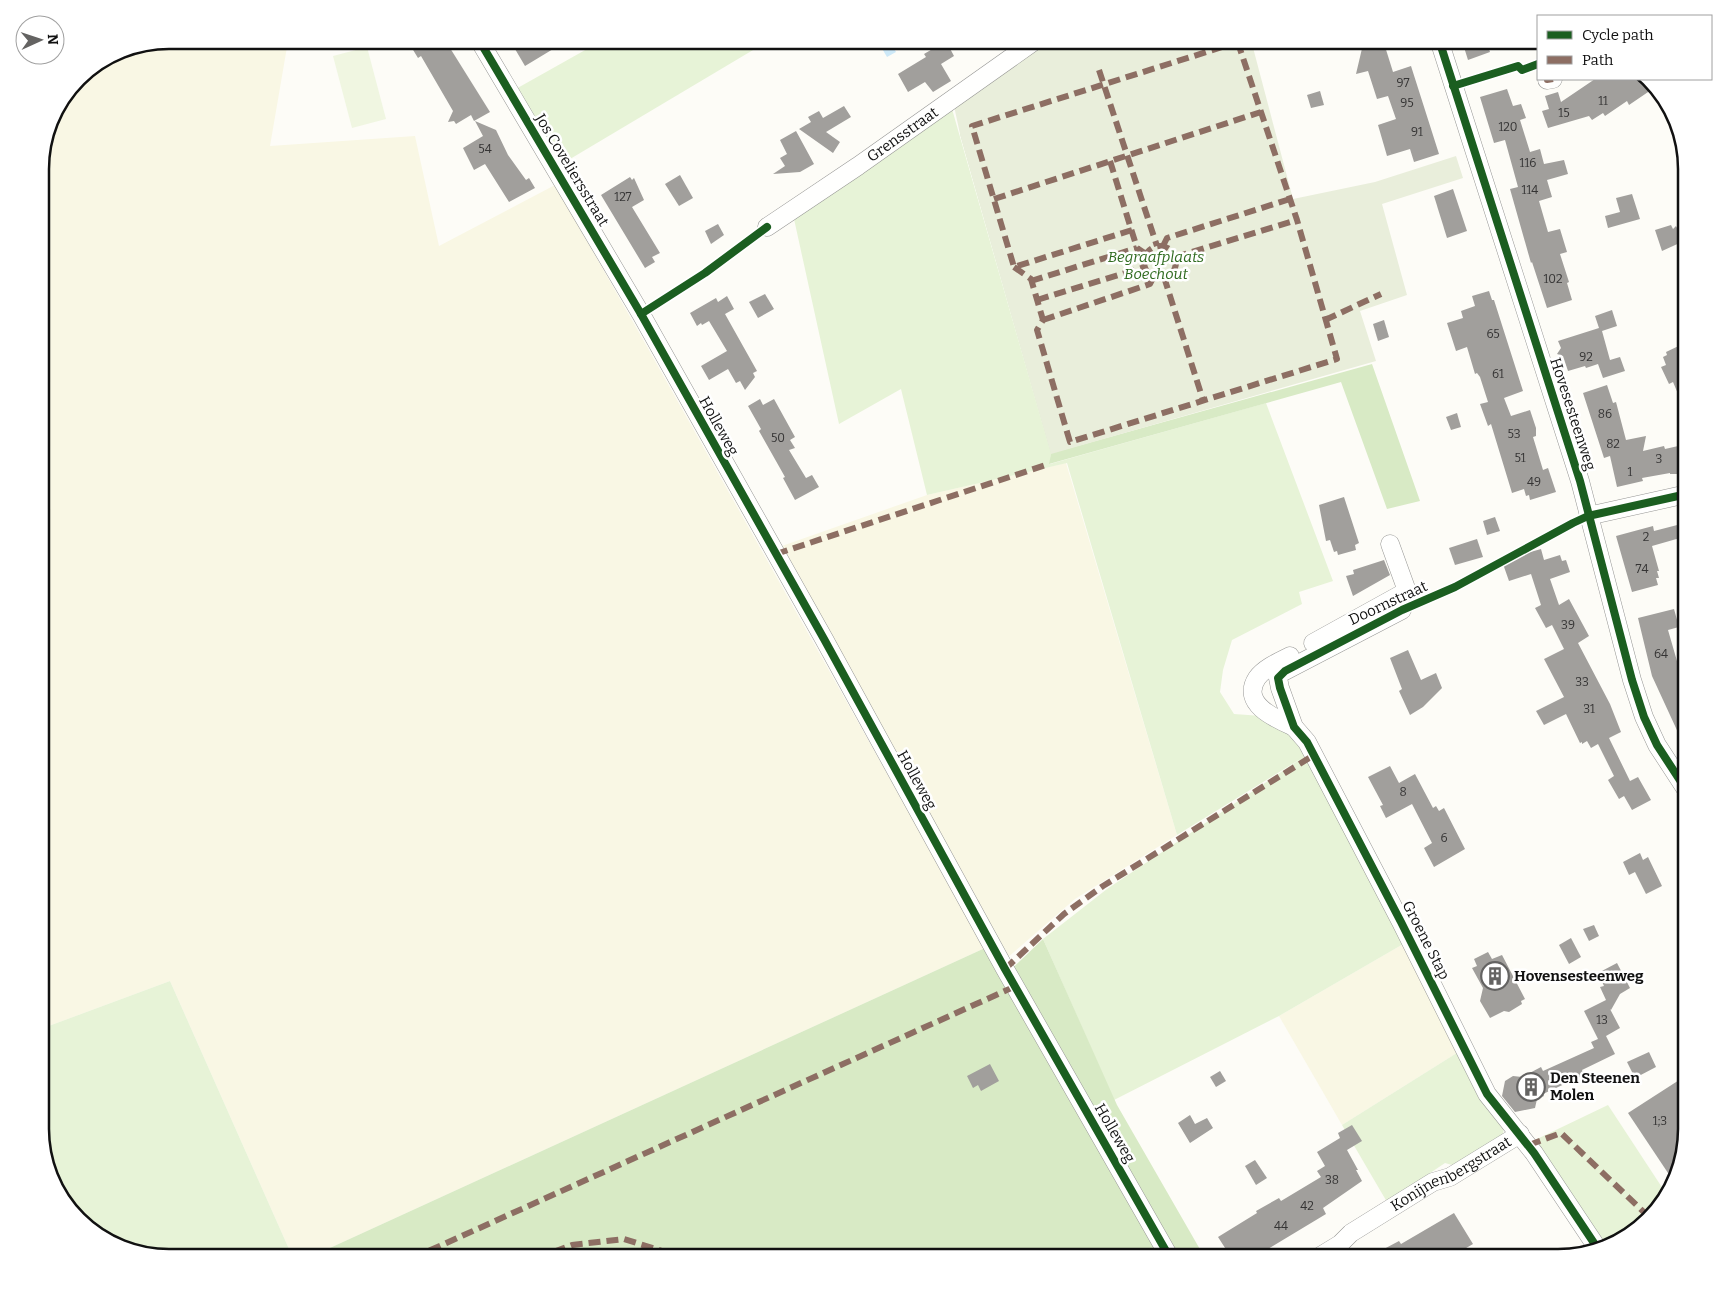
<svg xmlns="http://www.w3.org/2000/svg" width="1727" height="1298" font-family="Bitter,serif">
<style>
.farmland{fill:#f9f7e4}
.green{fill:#e7f3d7}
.forest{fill:#d8eac5}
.cemetery{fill:#e9eedb}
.pitch{fill:#f0f6e1}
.water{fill:#cde8f7}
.building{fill:#a19f9c}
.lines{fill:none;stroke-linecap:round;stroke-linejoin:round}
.minor-casing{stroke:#979795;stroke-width:19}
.minor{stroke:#fffffe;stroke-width:18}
.quiet{stroke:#8d6e63;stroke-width:6;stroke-dasharray:12 6;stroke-linecap:butt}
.cycleway-casing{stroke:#fff;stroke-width:11}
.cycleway{stroke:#1b5e20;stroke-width:8}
.labels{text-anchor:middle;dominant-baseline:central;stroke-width:5;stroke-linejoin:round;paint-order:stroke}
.number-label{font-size:12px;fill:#353434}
.street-label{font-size:15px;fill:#111;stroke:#fff}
.park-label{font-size:15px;font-style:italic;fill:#2f6b1f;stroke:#fff}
.poi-label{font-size:15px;font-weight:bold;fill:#111;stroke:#fff;text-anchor:start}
.rim{fill:none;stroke:#111;stroke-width:2.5}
</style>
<rect width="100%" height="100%" fill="#fdfcf7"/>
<g class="farmland">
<path d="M169 40H307L287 47 270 146 415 136 439 246 555 185 641 336 985 948 308 1258H293L170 981 46 1027 40 1023V160L53 112 84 72 120 50Z"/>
<path d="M1066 463 1177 835 1075 899 1006 959 779 547 927 495Z"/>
<path d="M1405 943 1460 1051 1342 1125 1279 1016Z"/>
</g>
<g class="green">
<path d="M603 40H770L560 165 514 90Z"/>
<path d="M952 109 1051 454 1050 464 1266 403 1333 581 1299 592 1302 604 1232 640 1223 670 1220 692 1234 714 1262 716 1297 738 1405 943 1279 1016 1114 1100 1043 939 1107 889 1302 758 1177 835 1067 463 927 495 901 389 839 424 794 219Z"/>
<path d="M170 981 293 1258H169L127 1251 90 1231 53 1186 40 1137V1023L46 1027Z"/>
<path d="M1460 1051 1504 1124 1503 1135 1452 1165 1445 1163 1387 1202 1342 1125Z"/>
<path d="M1608 1105 1667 1195 1660 1208 1615 1245 1607 1247 1535 1140Z"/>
</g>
<g class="forest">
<path d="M969 132 1063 450 1372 364 1420 501 1387 509 1341 382 1049 464 1051 454 960 134Z"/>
<path d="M1043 939 1117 1105 1205 1258H308L985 948 1003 977Z"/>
</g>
<path class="cemetery" d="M1047 40H1251L1293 199 1375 182 1456 156 1463 178 1382 204 1407 295 1360 311 1376 361 1051 454 960 134 954 106Z"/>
<path class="pitch" d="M367 47 386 119 352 128 333 56Z"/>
<path class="water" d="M877 40H889L896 52 887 57Z"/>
<g class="building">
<path d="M407 40H445L490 112 474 121 471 115 456 124 454 121 448 122 453 111 421 56 418 58Z"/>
<path d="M517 40H568L525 66 515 49 521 46Z"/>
<path d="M1364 40H1383L1393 72 1411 66 1439 154 1414 162 1410 149 1387 156 1378 125 1396 119 1388 96 1377 99 1368 71 1356 74Z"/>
<path d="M1465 40H1486L1490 52 1468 60 1463 44 1466 43Z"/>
<path d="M946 41 954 56 941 64 951 81 933 92 925 82 908 92 898 74 926 57 924 54Z"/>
<path d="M1595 79H1647L1654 88 1629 105 1627 101 1605 116 1603 113 1592 120 1589 116 1548 128 1542 111 1549 109 1545 96 1558 92 1561 102Z"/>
<path d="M1507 89 1513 106 1521 104 1526 118 1520 120 1530 152 1540 149 1544 164 1564 160 1568 174 1547 180 1552 197 1539 201 1548 232 1560 229 1567 252 1560 254 1569 282 1567 283 1572 300 1547 308 1532 262 1531 263 1510 189 1518 187 1505 140 1494 143 1480 97Z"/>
<path d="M1320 91 1324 105 1311 108 1307 95Z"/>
<path d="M844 106 851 117 826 132 840 142 833 153 799 129 811 122 808 117 819 111 823 118Z"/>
<path d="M475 121 496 130 508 155 526 180 529 178 535 188 509 202 485 164 474 170 463 148 483 136Z"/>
<path d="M796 131 814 164 800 172 773 174 785 166 780 158 787 154 780 140Z"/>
<path d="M680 175 693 198 679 206 665 184Z"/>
<path d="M630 177 632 180 634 178 644 200 632 207 660 253 652 257 655 262 645 268 601 195Z"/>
<path d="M1453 189 1467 231 1447 238 1434 196Z"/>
<path d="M1632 194 1640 219 1608 228 1605 216 1620 212 1616 198Z"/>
<path d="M718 224 724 235 711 244 705 231Z"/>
<path d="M1671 225 1673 229 1676 226 1684 241 1662 251 1655 230Z"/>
<path d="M1489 291 1492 300H1494L1523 391 1504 398 1511 416 1530 410 1536 428V436L1533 437 1543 470 1548 468 1556 492 1530 500 1529 495 1526 496 1524 489 1512 493 1491 424 1488 426 1480 404 1488 402 1480 377 1477 373 1475 374 1467 347 1456 351 1447 323 1463 318 1461 311 1475 306 1472 296Z"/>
<path d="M765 294 774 309 758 318 749 302Z"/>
<path d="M727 296 734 309 725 314 757 371 753 373 755 377 745 390 740 381 736 383 728 369 709 380 701 366 727 351 709 321 702 325 701 323 697 326 690 313 716 298 718 302Z"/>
<path d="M1612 310 1617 326 1602 331 1610 360 1620 357 1625 371 1603 378 1598 364 1586 368 1585 366 1568 371 1563 356 1557 354 1561 348 1558 341 1599 328 1595 316Z"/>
<path d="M1384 320 1389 337 1378 341 1373 324Z"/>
<path d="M1687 342V415L1673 382 1669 384 1661 367 1666 365 1663 357 1667 355 1666 352Z"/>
<path d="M1607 385 1613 403 1616 402 1626 440 1646 436 1643 451 1664 446 1665 449 1687 444V470L1682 474H1670V473L1642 478 1643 481 1617 487 1610 456 1604 458 1583 393Z"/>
<path d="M760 399 763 405 774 399 795 437 790 440 795 448 789 450 806 478 812 475 819 487 795 500 783 478 785 477 759 431 761 429 748 406Z"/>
<path d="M1457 413 1461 427 1451 430 1446 417Z"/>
<path d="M1344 497 1359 543 1355 545 1356 550 1338 555 1337 551 1334 552 1330 540 1326 541 1319 505Z"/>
<path d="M1495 517 1500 531 1487 535 1483 521Z"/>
<path d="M1685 523 1687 536 1652 546 1659 571H1657L1659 578H1656L1658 585 1632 592 1616 536 1653 526 1654 531Z"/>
<path d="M1477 539 1483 557 1455 565 1449 548Z"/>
<path d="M1541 549 1544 560 1560 555 1562 561 1566 560 1570 572 1550 579 1559 605 1569 599 1589 636 1578 643 1610 704 1621 732 1609 738 1630 781 1638 777 1651 800 1632 810 1624 796 1619 799 1608 780 1614 776 1598 744 1591 748 1587 741 1582 744V742L1580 743 1566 714 1544 725 1536 711 1564 697 1544 659 1564 649 1552 625 1546 628 1535 608 1541 605 1531 574 1509 581 1503 564 1526 552 1527 553Z"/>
<path d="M1384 560 1390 575 1353 596 1346 576 1354 574 1353 570Z"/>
<path d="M1674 609 1679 627 1668 630 1679 668 1687 664V752L1652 676 1638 618Z"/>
<path d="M1408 650 1421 680 1436 673 1442 688 1423 707 1410 715 1399 691 1402 689 1390 658Z"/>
<path d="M1390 766 1399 783 1415 774 1433 808 1436 806 1439 811 1444 808 1465 849 1434 867 1424 848 1432 843 1412 804 1386 818 1380 806 1383 805 1368 777Z"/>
<path d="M1640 853 1643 860 1648 857 1662 886 1646 894 1635 872 1629 875 1623 862Z"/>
<path d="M1594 925 1599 936 1589 941 1583 929Z"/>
<path d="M1571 938 1581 957 1569 964 1559 945Z"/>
<path d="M1488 952 1492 959 1502 955 1525 999 1521 1001 1522 1004 1509 1012 1504 1011 1490 1018 1480 1001 1483 988 1472 968 1477 966 1474 959Z"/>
<path d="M1617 963 1630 988 1620 994 1611 1010 1610 1009 1620 1028 1606 1036 1615 1054 1582 1070 1584 1075 1543 1094 1544 1096 1537 1099 1535 1108 1515 1112 1502 1096 1505 1081 1513 1076 1522 1077 1541 1067 1543 1071 1594 1048 1591 1042 1598 1039 1584 1011 1606 1000 1600 987 1604 986 1598 973Z"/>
<path d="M1649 1052 1656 1067 1635 1078 1627 1062Z"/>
<path d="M990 1064 999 1081 981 1091 978 1085 973 1088 967 1076Z"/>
<path d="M1220 1071 1226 1081 1216 1087 1210 1077Z"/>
<path d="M1687 1075V1129L1680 1171 1674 1182 1628 1113Z"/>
<path d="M1190 1115 1195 1124 1207 1118 1213 1128 1190 1143 1178 1123Z"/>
<path d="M1352 1125 1362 1141 1347 1150 1358 1170H1356L1362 1181 1323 1208 1326 1214 1253 1258H1235L1230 1249 1227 1251 1218 1237 1257 1213 1256 1211 1279 1198 1281 1201 1321 1177 1317 1171 1325 1166 1317 1152 1340 1138 1338 1133Z"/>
<path d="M1255 1160 1267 1178 1256 1185 1245 1166Z"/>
<path d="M1454 1213 1473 1244 1449 1258H1387L1382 1250 1399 1241 1401 1244Z"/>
</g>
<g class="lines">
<defs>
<g id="minor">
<path d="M479 40 641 314 824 639 1005 969 1170 1258"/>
<path d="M1439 40 1580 481 1632 680 1644 717 1657 745 1687 791"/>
<path d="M1547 79V80L1553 79"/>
<path id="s1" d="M767 227 858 166 1036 40"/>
<path d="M1588 516 1687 494"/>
<path d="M1402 610 1281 673 1278 678 1280 688 1294 727 1307 742 1401 922 1487 1094 1534 1153 1598 1249"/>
<path d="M1313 643 1407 591 1390 544"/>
<path d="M1290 656C1280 661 1264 668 1257 678 1240 704 1276 719 1294 727"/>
<path id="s2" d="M1317 1258 1340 1244 1351 1233 1433 1182 1450 1177 1520 1134"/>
</g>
</defs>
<use href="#minor" class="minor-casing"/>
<use href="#minor" class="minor"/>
<g class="quiet">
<path d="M1099 70 1157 246"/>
<path d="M1547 79V80L1553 79"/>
<path d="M1110 161 1137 248 1146 254"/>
<path d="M994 199 1261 112"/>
<path d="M1132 230 1014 267 972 126 1238 42"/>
<path d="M1163 246 1167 238 1290 199"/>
<circle cx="1160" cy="262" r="16"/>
<path d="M1175 257 1297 220"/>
<path d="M1014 267 1031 279 1043 320 1037 330 1070 442 1337 359 1297 220 1237 40"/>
<path d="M1164 277 1203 400"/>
<path d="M1031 281 1137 248"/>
<path d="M1037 300 1145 267"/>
<path d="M1043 320 1150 284 1154 276"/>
<path d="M1325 320 1381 294"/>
<path d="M776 554 1049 464"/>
<path d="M1005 969 1064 914 1103 886 1314 755"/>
<path d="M1529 1145 1561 1133 1649 1217"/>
<path d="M413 1258 1016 986"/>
<path d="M537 1258 572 1245 624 1239 662 1251 666 1258"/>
</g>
<defs>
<g id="cycleway">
<path d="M479 40 641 314 824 639 1005 969 1170 1258"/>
<path d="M1439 40 1580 481 1632 680 1644 717 1657 745 1687 791"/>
<path d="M1453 86 1518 66 1522 70 1538 64"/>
<path d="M641 314 705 273 767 227"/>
<path d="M1598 1249 1534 1153 1487 1094 1401 922 1307 742 1294 727 1280 688 1278 678 1285 671 1402 610 1455 587 1573 523 1588 516 1687 494"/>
</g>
</defs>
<use href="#cycleway" class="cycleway-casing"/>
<use href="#cycleway" class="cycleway"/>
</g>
<defs>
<symbol id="building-ring" viewBox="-11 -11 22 22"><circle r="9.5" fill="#fff" stroke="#646362" stroke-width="1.5"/><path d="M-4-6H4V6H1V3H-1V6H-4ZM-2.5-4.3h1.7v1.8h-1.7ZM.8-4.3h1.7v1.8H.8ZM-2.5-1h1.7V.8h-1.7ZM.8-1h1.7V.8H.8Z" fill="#646362"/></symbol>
</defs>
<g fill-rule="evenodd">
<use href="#building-ring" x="1479" y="960" width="32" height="32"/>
<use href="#building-ring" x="1515" y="1071" width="32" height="32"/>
</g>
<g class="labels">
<g class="number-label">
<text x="1403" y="83">97</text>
<text x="1603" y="101">11</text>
<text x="1407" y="103">95</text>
<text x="1564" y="113">15</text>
<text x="1508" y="127">120</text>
<text x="1417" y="132">91</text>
<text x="485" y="149">54</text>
<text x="1528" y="163">116</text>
<text x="1530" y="190">114</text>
<text x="623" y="197">127</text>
<text x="1553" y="279">102</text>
<text x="1493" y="334">65</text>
<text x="1586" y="357">92</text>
<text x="1498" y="374">61</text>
<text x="1605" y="414">86</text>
<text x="1514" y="434">53</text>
<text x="778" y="438">50</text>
<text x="1613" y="444">82</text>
<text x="1520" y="458">51</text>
<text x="1659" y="459">3</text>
<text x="1630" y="472">1</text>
<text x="1534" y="482">49</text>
<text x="1646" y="537">2</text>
<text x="1642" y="569">74</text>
<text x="1568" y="625">39</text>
<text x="1661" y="654">64</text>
<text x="1582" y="682">33</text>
<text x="1589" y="709">31</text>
<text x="1403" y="792">8</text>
<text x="1444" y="838">6</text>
<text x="1602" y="1020">13</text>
<text x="1660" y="1121">1;3</text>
<text x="1332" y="1180">38</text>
<text x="1307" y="1206">42</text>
<text x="1281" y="1226">44</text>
</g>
<g class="street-label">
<text stroke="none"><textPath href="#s1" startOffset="164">Grensstraat</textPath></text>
<text transform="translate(572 170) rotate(59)">Jos Coveliersstraat</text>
<text transform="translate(1573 414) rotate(72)">Hovesesteenweg</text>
<text transform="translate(719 426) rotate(61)">Holleweg</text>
<text transform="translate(1388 603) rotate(-25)">Doornstraat</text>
<text transform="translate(917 780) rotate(61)">Holleweg</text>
<text transform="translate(1426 940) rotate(63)">Groene Stap</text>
<text transform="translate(1115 1133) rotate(60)">Holleweg</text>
<text stroke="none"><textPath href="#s2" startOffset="159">Konijnenbergstraat</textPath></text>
</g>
<g class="park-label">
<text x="1156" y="257">Begraafplaats<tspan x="1156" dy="17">Boechout</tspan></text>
</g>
<g class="poi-label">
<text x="1514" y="976">Hovensesteenweg</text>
<text x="1550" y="1078">Den Steenen<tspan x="1550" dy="17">Molen</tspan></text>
</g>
</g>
<path d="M0 0H1727V1298H0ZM169 49H1558A120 120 0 0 1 1678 169V1129A120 120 0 0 1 1558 1249H169A120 120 0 0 1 49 1129V169A120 120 0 0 1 169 49Z" fill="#fff" fill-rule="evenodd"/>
<path class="rim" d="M169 49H1558A120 120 0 0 1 1678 169V1129A120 120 0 0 1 1558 1249H169A120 120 0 0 1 49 1129V169A120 120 0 0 1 169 49Z"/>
<rect x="1537" y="15" width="175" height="65" fill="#ffffff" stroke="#a0a0a0"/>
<rect x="1547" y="31" width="25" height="8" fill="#1b5e20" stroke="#a0a0a0"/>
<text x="1582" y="40" font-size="15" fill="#111111">Cycle path</text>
<rect x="1547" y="56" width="25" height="8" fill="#8d6e63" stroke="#a0a0a0"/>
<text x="1582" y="65" font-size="15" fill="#111111">Path</text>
<g transform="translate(40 40) rotate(87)"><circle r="24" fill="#ffffff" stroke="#a0a0a0"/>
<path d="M0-4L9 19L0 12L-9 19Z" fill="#646362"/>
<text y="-8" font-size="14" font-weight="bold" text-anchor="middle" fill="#111111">N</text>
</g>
</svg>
